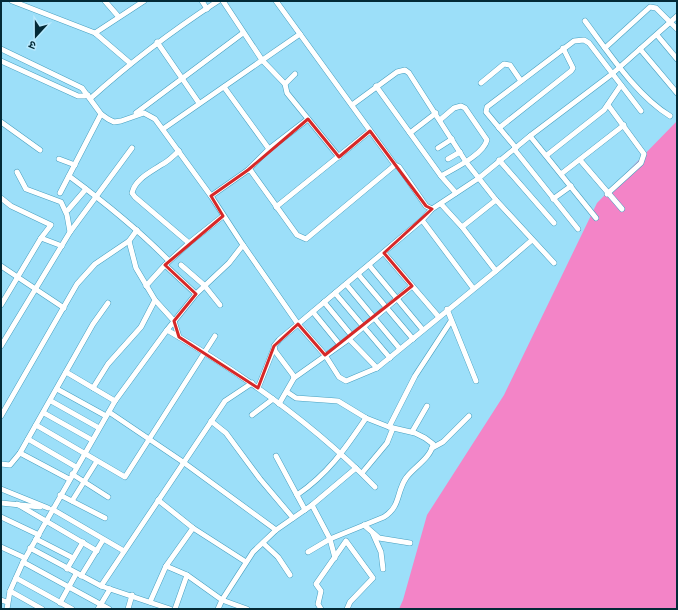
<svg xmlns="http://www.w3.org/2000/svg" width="678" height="610" font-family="'Alegreya Sans','Noto Sans Devanagari',sans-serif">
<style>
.green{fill:#f384c7}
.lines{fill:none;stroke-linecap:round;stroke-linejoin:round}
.street-casing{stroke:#48a0c0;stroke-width:6}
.street{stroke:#fff;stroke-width:5}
.marked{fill:none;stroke:#d62828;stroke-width:3;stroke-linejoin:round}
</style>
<rect width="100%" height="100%" fill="#9cdff9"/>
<path class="green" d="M677 121V609H399L403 600 427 515 504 395 597 203Z"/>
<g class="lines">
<defs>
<g id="street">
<path d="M12 1 95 33 130 63"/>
<path d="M105 1 118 16"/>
<path d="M202 1 207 9"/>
<path d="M223 1 262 60 285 84"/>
<path d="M276 1 395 165 399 167 426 206 432 209"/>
<path d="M585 21C609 53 636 95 670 116"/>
<path d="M95 33 144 1"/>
<path d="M657 35 677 59"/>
<path d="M157 42 199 103"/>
<path d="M605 48 650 7 656 8 677 29"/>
<path d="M1 49 82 88 101 114 108 119 114 122 121 121 144 113 155 119 211 196 243 245 229 263 196 294 167 330 115 401 23 562 10 591 7 609"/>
<path d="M640 49 677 93"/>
<path d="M1 61 78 96H85L88 95"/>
<path d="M295 74 285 84 287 93 339 157"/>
<path d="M481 83 504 64 510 65 521 81"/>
<path d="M376 86 441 176 456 193"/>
<path d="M224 87 269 149"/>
<path d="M91 98C132 61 172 31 218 1"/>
<path d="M352 105 397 72 405 70 409 73 466 162 496 200 554 263"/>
<path d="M136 113 243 33"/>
<path d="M440 120 454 108 461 106 465 108 487 140C483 155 455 168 441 176"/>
<path d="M1 122 40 150"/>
<path d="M499 128 571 71 573 68 563 48"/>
<path d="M163 129 300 34"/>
<path d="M410 133 436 113"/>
<path d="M530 136 596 218"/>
<path d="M438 148 452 139"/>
<path d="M516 148 486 112 487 107 574 41 584 40 589 43 641 111"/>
<path d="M514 149 578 229"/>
<path d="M547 155 604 110 621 85"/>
<path d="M59 159 75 165"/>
<path d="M448 159 460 152"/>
<path d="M499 160 554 223"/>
<path d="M580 160 622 209"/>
<path d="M248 170 251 171 297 235 306 239 395 165"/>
<path d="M17 172 26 189 61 202 67 215 70 232"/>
<path d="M561 174 624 125"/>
<path d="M69 176C104 202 138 229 169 261"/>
<path d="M60 193 101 114"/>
<path d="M607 194 641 163 644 154 608 105"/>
<path d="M211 196 248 170 269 149 308 119"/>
<path d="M1 198 11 206 51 225 41 238 1 305"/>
<path d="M553 199 571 186"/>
<path d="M276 207 370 131"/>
<path d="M68 210 86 189"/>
<path d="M422 220 473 288"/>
<path d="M462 227 496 200"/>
<path d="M41 238 62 246"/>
<path d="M189 243 223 216"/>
<path d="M243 245 298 324 325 355 339 377 346 381 377 368 496 271 462 227 441 204"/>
<path d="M384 253 438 316"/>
<path d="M165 265 196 294"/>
<path d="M181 265 204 285 220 305"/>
<path d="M369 265 423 330"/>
<path d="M1 266 64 308"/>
<path d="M496 271 532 240"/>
<path d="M358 274 413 339"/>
<path d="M346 284 400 349"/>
<path d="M146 286 165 265 189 243 135 197 132 193C135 179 151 172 161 165 168 162 173 156 179 151"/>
<path d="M335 293 390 358"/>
<path d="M155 300 174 321 179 337"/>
<path d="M324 302 352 336"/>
<path d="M447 309 476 381"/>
<path d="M313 312 340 345"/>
<path d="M167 330C241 373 315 425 375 487"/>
<path d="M349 339 377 368"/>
<path d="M1 346 70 232 132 148"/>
<path d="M66 372 115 401"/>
<path d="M294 378 349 339 412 286"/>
<path d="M93 388 108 364 141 327 155 300 136 268 129 241"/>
<path d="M258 388 274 348"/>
<path d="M57 389 106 416"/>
<path d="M287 392 296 398 338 401 366 418 389 427 415 433 425 438 433 444C431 458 414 467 406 478 396 493 401 506 384 517L330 539 308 552"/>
<path d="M51 401 99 428"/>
<path d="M279 404 294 378 293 375 275 351 274 346 279 340 422 220 432 209 479 178 530 136 612 74 677 16"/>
<path d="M109 412 183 462 276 530"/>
<path d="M44 413 92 440"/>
<path d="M252 415 273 399"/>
<path d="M1 416 77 284 95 264 129 241 137 230"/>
<path d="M211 421 226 433 260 479 293 518"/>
<path d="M36 425 125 477 215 336"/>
<path d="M389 427 415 376 451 321"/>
<path d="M412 432 427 406"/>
<path d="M28 439 76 467"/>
<path d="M432 448 443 442 469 416"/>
<path d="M20 453 69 479"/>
<path d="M276 456 305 510"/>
<path d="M1 464 10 465 20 453 93 324 108 303"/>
<path d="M362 473 387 443 393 428"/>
<path d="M72 474 108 497"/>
<path d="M1 489 48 508"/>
<path d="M60 495 105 518"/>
<path d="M297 495C328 474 345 449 366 418"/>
<path d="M158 500 193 528 246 562"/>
<path d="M72 501 97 461"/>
<path d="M1 503 40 507"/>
<path d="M17 504 97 551"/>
<path d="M312 505 330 539 335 558"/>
<path d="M52 509 124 551"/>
<path d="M1 517 39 535"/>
<path d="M364 525 379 538 410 543"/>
<path d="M373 534 381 552 383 569"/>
<path d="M36 539 73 558"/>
<path d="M263 543 278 557 290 575"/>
<path d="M1 547 25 558"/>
<path d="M30 548 101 586 170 609"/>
<path d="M23 562 109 609"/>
<path d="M166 566 187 575 222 600 247 609"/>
<path d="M67 569 83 542"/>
<path d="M81 576 103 540"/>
<path d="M16 578 72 609"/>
<path d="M101 586 225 401 252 383"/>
<path d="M10 591 42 609"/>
<path d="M1 600 7 602"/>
<path d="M150 602 166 566 193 528"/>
<path d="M60 603 76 574"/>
<path d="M98 609 110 589"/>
<path d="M128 609 132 595"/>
<path d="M175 609 187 575"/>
<path d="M218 609 222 600 253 552 276 530 312 505 356 468"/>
<path d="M321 609 318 604 321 591 316 584 346 541 373 578 350 602 347 609"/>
</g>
</defs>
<use href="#street" class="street-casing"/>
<use href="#street" class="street"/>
</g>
<path class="marked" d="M308 119 339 157 370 131 426 206 432 209 384 253 412 286 325 355 298 324 274 346 258 388 179 337 174 321 196 294 165 265 223 216 211 196 248 170Z"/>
<rect width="678" height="610" fill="none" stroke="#032a37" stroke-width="4"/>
<g transform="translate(36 36) rotate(201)" stroke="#b8e9fd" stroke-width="3" paint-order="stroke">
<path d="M0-3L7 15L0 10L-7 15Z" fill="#032a37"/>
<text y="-6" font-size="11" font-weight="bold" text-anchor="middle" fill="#032a37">उ</text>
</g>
</svg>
